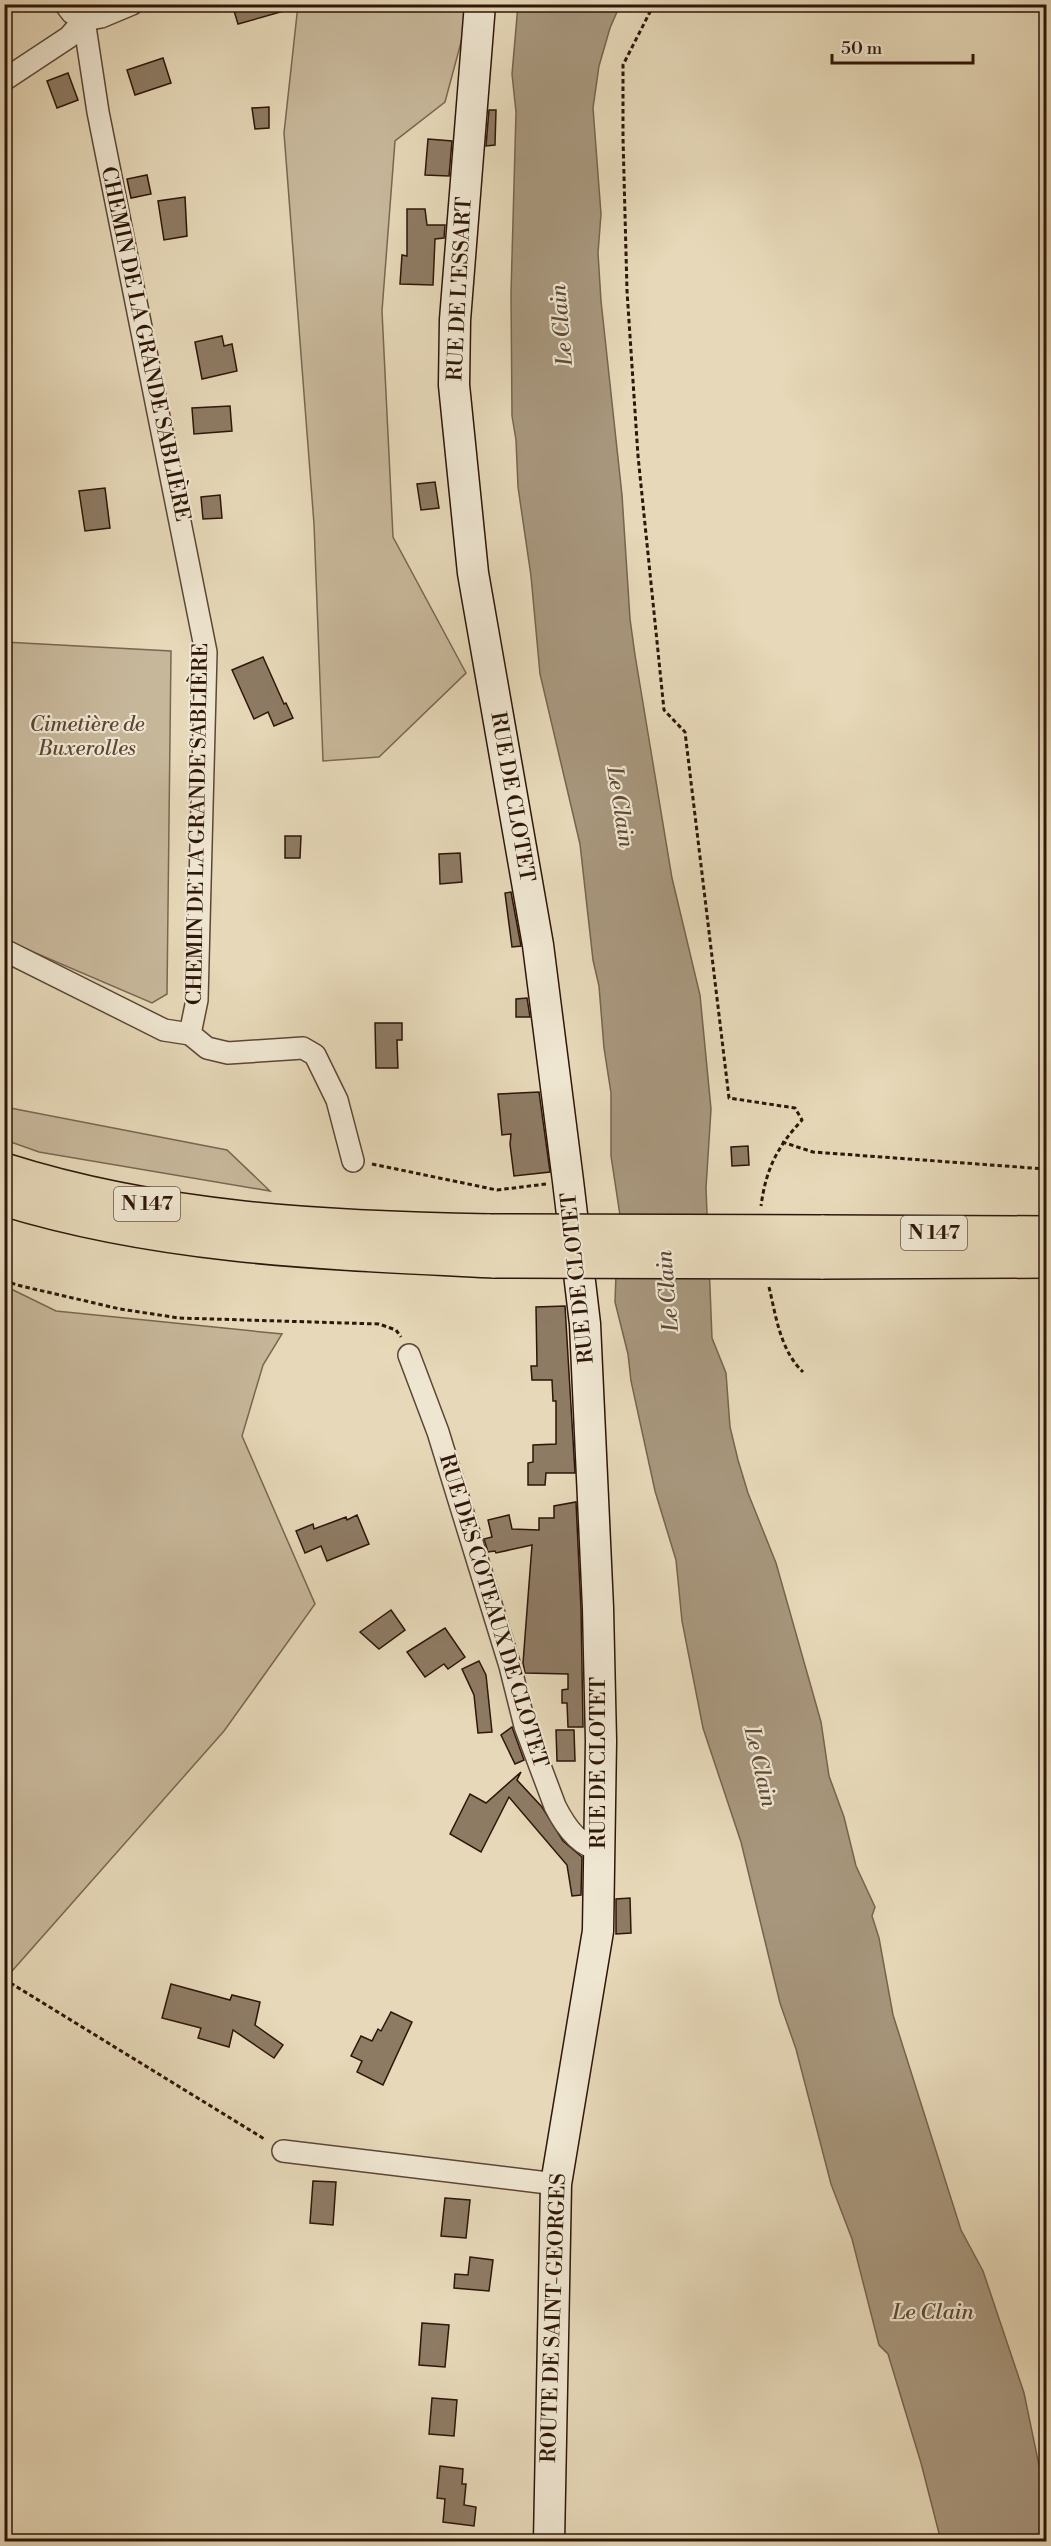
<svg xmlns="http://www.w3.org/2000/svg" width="1051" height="2546" font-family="'Libre Bodoni',serif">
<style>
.green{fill:#c7b79a;stroke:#7a6652;stroke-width:1.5}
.water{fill:#a7967c;stroke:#77634e;stroke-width:1.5}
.building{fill:#8e7b64;stroke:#2e1609;stroke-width:1.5}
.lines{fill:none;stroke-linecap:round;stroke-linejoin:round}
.minor-casing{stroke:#5c4635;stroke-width:24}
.secondary-casing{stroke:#2e1609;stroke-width:33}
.trunk-casing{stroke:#2e1609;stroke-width:36}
.path{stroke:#2e1609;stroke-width:3;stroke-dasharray:4.5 3;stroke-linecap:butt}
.minor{stroke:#efe6d1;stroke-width:21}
.secondary{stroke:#efe6d1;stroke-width:30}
.trunk{stroke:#e6d8b8;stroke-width:33}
.trunk-bridge-casing{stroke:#2e1609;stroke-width:36;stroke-linecap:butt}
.trunk-bridge{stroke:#e6d8b8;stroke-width:33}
.labels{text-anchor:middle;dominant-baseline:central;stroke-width:4.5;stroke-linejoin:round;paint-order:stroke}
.shield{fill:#efe6d1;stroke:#685445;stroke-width:1.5}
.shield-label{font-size:20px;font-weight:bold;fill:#2e1609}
.street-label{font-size:21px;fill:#2e1609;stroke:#efe6d1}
.park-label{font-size:21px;font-style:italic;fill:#5c4634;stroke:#efe6d1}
.water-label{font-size:22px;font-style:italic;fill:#5e4937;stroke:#efe6d1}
</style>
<rect width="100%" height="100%" fill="#e6d8b8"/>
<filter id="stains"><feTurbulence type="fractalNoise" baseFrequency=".00333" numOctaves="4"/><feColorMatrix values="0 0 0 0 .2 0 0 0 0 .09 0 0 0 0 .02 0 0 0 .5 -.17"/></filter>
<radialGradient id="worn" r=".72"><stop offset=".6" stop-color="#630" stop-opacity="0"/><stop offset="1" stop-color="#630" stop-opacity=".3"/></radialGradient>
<g class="green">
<path d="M298 5H471L445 102 395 141 382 311 393 537 466 673 379 757 323 761 314 524 284 133Z"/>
<path d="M4 642 171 651 167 994 152 1003 17 945 5 942Z"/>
<path d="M5 1107 227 1150 270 1191 39 1152 5 1140Z"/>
<path d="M5 1286 56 1311 282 1334 263 1365 242 1436 315 1604 224 1731 5 1979Z"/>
</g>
<path class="water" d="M518 5H620L610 28 599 66 593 108 601 214 598 253 601 301 622 495 630 619 635 655 672 878 700 995 711 1109 706 1188 712 1338 726 1373 730 1427 738 1460 748 1493 776 1563 821 1722 829 1776 844 1817 856 1866 875 1907 872 1916 879 1938 893 2015 961 2230 983 2271 1024 2393 1046 2499V2541H941L921 2463 888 2354 879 2345 852 2239 831 2184 796 2049 780 2003 741 1842 703 1728 682 1621 676 1560 655 1491 631 1381 628 1354 615 1302 617 1245 621 1222 611 1156V1093L604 1048 599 986 593 960 580 844 540 674 531 576 518 487 516 440 512 416 511 293 516 112 512 74Z"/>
<g class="building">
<path d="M232 4H290L291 9 238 24Z"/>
<path d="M163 58 171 83 135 95 127 70Z"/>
<path d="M68 73 78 100 57 108 47 81Z"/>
<path d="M269 107V128L255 129 252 108Z"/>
<path d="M489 110H496L495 145 486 146Z"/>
<path d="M428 139 452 141 449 176 425 175Z"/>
<path d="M147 175 151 194 131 198 127 179Z"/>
<path d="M185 197 187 236 164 240 158 201Z"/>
<path d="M407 209H425L427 225H445L444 238 435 239 433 285 400 284 402 255 407 256Z"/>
<path d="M222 336 224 346 232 344 237 371 202 379 195 342Z"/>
<path d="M230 406 232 431 194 434 192 408Z"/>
<path d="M435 482 439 508 421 510 417 484Z"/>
<path d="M105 488 110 528 85 531 79 491Z"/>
<path d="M220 495 222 518 203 519 201 497Z"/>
<path d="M263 657 284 704 286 703 293 718 274 726 268 712 254 719 232 670Z"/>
<path d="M285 836H301L300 858H285Z"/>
<path d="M460 853 462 882 440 884 439 854Z"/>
<path d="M511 892 521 946 512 947 505 893Z"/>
<path d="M527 998 530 1017H516V999Z"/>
<path d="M375 1023H402V1040H397L398 1068H376Z"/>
<path d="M539 1092 550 1172 514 1176 510 1144 511 1134 502 1135 498 1094Z"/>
<path d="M748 1146 749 1165 732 1166 731 1147Z"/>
<path d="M565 1306 575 1473H546L545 1485H528V1463L533 1462V1445L556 1444V1401H553L552 1380H532L531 1366H537L536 1307Z"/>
<path d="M576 1502 581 1609 583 1727H568L567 1703H562V1690L568 1689V1674L525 1673 523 1663 532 1545 496 1553 495 1551 488 1552 484 1539 492 1537 488 1520 509 1515 512 1529 539 1530V1518H554V1506Z"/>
<path d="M357 1515 369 1544 327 1561 321 1546 305 1553 296 1531 313 1524 314 1529 346 1517 347 1520Z"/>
<path d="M391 1610 405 1630 379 1649 360 1632Z"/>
<path d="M445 1628 465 1657 448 1669 444 1664 425 1677 407 1652Z"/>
<path d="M479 1661 486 1675 492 1732 478 1733 474 1695 462 1669Z"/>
<path d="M512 1727 524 1760 515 1764 501 1735Z"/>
<path d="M556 1730H574L575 1761H557Z"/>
<path d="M521 1772 517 1780 542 1807 563 1841 582 1857 581 1895 572 1896 567 1865 509 1797 481 1852 450 1834 470 1794 486 1803Z"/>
<path d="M630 1898 631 1933 616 1934V1899Z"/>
<path d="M171 1984 230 2000 232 1995 260 2002 255 2025 283 2045 274 2058 233 2030 229 2047 198 2038 201 2028 162 2018Z"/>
<path d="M391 2012 412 2022 383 2085 357 2072 362 2061 351 2056 361 2036 372 2041 378 2029 381 2031Z"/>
<path d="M313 2181 336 2182 333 2225 310 2223Z"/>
<path d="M445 2198 470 2200 466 2238 441 2236Z"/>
<path d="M470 2257 493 2260 489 2291 454 2288 455 2274 468 2275Z"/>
<path d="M422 2323 449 2325 445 2367 419 2365Z"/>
<path d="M432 2398 457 2400 454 2436 429 2434Z"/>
<path d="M440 2466 463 2469 462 2484H466L464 2505 476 2507 474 2526 443 2522 445 2499 437 2498Z"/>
</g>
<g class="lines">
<defs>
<g id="minor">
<path d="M65 4 72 13 84 20"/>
<path d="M84 20 98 112 206 652 197 1000 190 1034 207 1048 228 1053 303 1048 315 1055 337 1100 353 1161"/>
<path d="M84 20 101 17 132 4"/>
<path d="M4 80 69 37 84 20"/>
<path d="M4 950 164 1030 190 1034"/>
<path d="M409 1355 438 1432 510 1666 525 1726 555 1806C564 1824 578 1846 599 1849"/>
<path d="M283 2151 556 2184"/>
</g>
<path id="secondary" d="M480 4 455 320 454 385 473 573 538 945 568 1181 585 1324 598 1608 601 1741 598 1931 556 2184 549 2542"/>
<g id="trunk">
<path d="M4 1170C161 1220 327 1228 490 1231"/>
<path d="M4 1199C163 1248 330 1253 495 1261"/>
<path d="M821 1232 1046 1233"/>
<path d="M821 1262 1046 1261"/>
</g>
</defs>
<use href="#minor" class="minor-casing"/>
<use href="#secondary" class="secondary-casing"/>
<use href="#trunk" class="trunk-casing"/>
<g class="path">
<path d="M654 4 623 65V138L627 291 638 456 664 710 685 732 729 1098 795 1108 802 1120C777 1147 766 1169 761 1206"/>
<path d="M782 1142 813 1152 1046 1169"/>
<path d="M372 1164 497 1190 546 1184"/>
<path d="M4 1280 17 1285 120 1309 179 1318 379 1324 396 1330 401 1337"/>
<path d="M769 1287C776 1316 780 1350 803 1372"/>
<path d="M4 1979 266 2140"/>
</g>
<use href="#minor" class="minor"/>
<use href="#secondary" class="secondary"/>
<use href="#trunk" class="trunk"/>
<defs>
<g id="trunk-bridge">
<path d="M490 1231 821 1232"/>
<path d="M495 1261 821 1262"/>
</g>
</defs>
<use href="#trunk-bridge" class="trunk-bridge-casing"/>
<use href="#trunk-bridge" class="trunk-bridge"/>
</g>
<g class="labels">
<g class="shield">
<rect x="114" y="1187" width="66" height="34" rx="4.5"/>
<rect x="901" y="1216" width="66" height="34" rx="4.5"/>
</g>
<g class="shield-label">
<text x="147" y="1204">N 147</text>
<text x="934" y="1233">N 147</text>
</g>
<g class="street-label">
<text transform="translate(460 289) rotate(-87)">RUE DE L'ESSART</text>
<text transform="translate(145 344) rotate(78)">CHEMIN DE LA GRANDE SABLIÈRE</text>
<text transform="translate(512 797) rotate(80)">RUE DE CLOTET</text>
<text transform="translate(198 824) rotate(-89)">CHEMIN DE LA GRANDE SABLIÈRE</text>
<text transform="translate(578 1278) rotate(-96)">RUE DE CLOTET</text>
<text transform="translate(493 1611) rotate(73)">RUE DES COTEAUX DE CLOTET</text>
<text transform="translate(599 1763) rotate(-90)">RUE DE CLOTET</text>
<text transform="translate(554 2318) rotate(-88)">ROUTE DE SAINT-GEORGES</text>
</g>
<g class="park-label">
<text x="87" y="725">Cimetière de<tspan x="87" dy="24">Buxerolles</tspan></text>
</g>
<g class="water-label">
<text transform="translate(562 325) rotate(-95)">Le Clain</text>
<text transform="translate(620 807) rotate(81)">Le Clain</text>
<text transform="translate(668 1291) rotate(-95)">Le Clain</text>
<text transform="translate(760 1767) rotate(77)">Le Clain</text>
<text x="933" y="2312">Le Clain</text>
</g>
</g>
<rect width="1051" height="2546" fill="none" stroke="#e6d8b8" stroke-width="24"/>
<rect x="6" y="6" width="1039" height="2534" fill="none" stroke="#2e1609" stroke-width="3"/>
<rect x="12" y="12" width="1027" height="2522" fill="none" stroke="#2e1609" stroke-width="1.5"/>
<path d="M832 54v9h141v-9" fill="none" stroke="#2e1609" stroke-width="3"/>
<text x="841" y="54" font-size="18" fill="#2e1609" stroke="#efe6d1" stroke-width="4.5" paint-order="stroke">50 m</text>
<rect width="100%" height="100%" filter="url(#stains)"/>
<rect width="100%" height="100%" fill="url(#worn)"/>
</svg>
